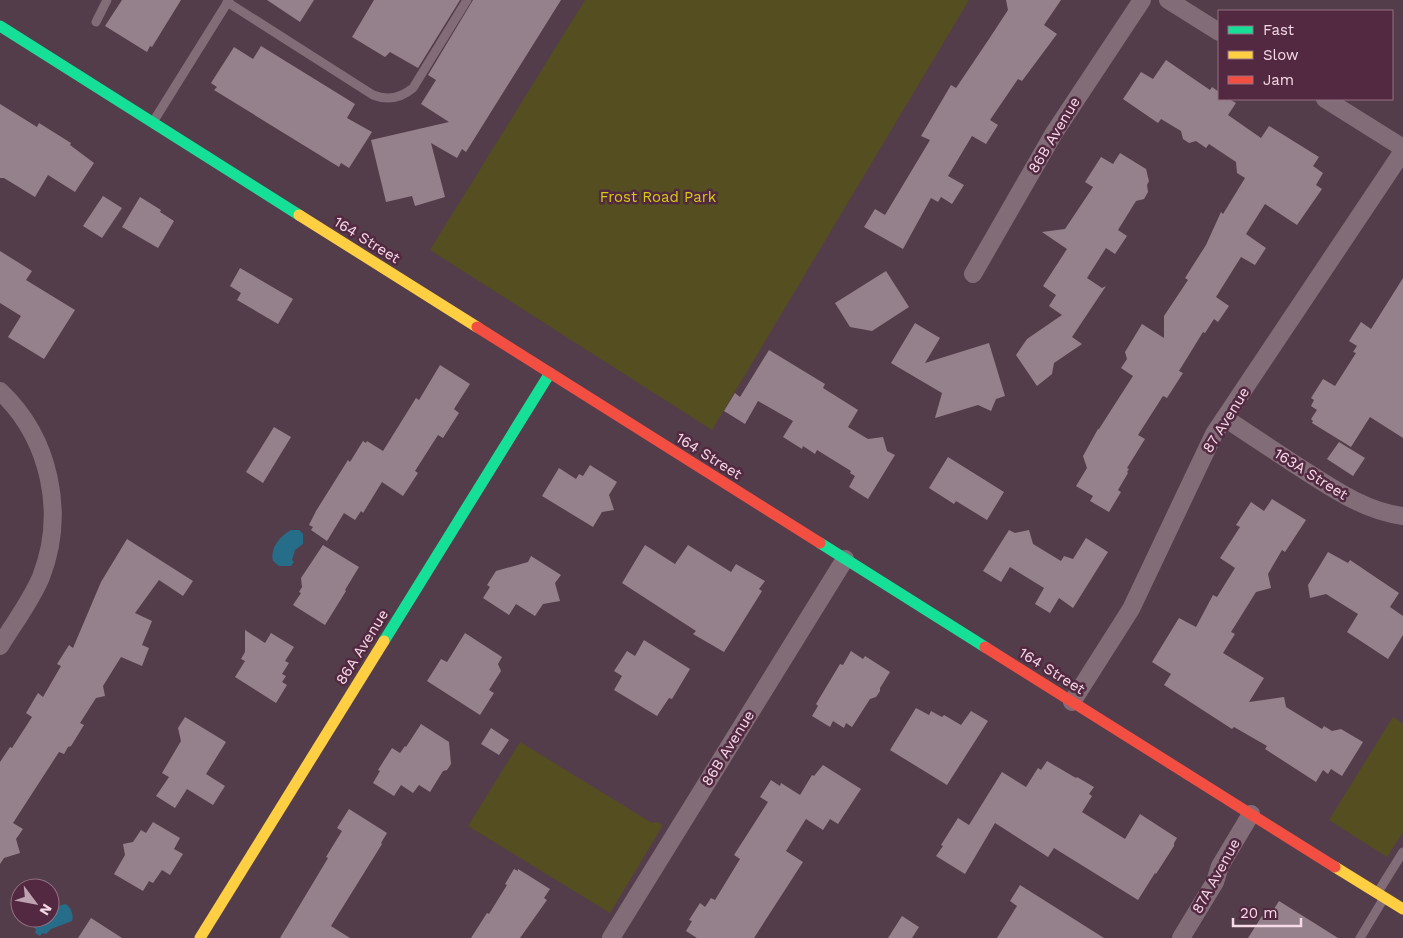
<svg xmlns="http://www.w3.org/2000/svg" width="1403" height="938" font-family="'Work Sans',sans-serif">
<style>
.green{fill:#544e21}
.water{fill:#266d89}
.building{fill:#95818b}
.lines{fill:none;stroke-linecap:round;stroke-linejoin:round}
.lane{stroke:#826c78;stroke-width:9}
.street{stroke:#826c78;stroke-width:18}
.fast{stroke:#16e098;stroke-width:11}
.slow{stroke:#ffcf43;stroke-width:11}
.jam{stroke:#f24e42;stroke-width:11}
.labels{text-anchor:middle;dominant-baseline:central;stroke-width:5;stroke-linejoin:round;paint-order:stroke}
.street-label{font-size:15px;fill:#f6dae8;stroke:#522940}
.park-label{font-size:15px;fill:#d5cc0b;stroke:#522940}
</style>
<rect width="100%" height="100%" fill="#543d4a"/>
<g class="green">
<path d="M585 0H969L712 430 430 250Z"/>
<path d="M1393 717 1403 724V832L1387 857 1329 820Z"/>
<path d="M520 742 652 823 657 822 663 825 610 913 468 826Z"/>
</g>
<g class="water">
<path d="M291 530H299L303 534V544L295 550 292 560 294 562 291 566H279L273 561C270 548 280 536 291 530Z"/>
<path d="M65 904C71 906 74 916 72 921L51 929 46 934 42 933 40 936 35 933 36 930 33 925 36 918H50V909Z"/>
</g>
<g class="building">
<path d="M122 0H181L152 47 150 46 147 52 105 26Z"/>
<path d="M267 0H314L300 22Z"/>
<path d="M374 0H460L418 68 390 52 385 57 352 37Z"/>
<path d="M473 0H561L466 152 462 149 457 158 431 143 445 197 415 206 412 196 386 202 371 140 449 122 421 104 436 80 428 75Z"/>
<path d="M1006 0H1061L1044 25 1057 34 1022 81 1018 79 990 120 998 125 986 144 972 136 948 176 964 185 952 204 941 197 938 202 931 198 903 249 864 227 875 209 885 215 930 140 921 136 951 85 956 88 989 39 1008 10Z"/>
<path d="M261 46 355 104 347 118 372 132 349 168 341 163 339 167 214 90 217 87 211 83 234 47 253 59Z"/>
<path d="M1166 60 1210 90 1212 87 1219 92V99H1229L1236 103 1228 115 1261 138 1269 126 1319 157 1313 166 1323 173 1316 185 1322 189 1297 225 1265 204 1246 234 1266 248 1255 265 1241 257 1216 297 1229 306 1218 322 1214 319 1205 333 1203 332 1179 371 1183 373 1167 398 1163 396 1138 435 1145 439 1127 468 1129 469 1127 472 1128 473 1118 490 1121 492 1109 512 1090 501 1093 496 1076 486 1087 468 1083 456 1098 429H1099L1133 376 1121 368 1127 359 1125 352 1142 324 1164 338V316L1188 280 1185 278 1206 245 1221 212 1223 214 1245 178 1237 173 1236 162 1209 144 1206 148 1196 141 1189 143 1183 139 1181 131 1161 119 1158 123 1123 99 1141 72 1153 79Z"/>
<path d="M0 104 37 127 39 123 71 143 70 145 94 163 75 192 48 175 35 197 4 178H0Z"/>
<path d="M1120 153 1146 169 1149 181 1147 185 1148 192 1144 199 1136 201 1118 230 1127 236 1115 254 1106 248 1087 278 1102 288 1106 286 1072 337 1082 344 1054 363 1052 374 1037 386 1016 355 1027 339 1062 315 1049 306 1056 295 1043 286 1067 249 1042 232 1065 229 1093 187 1085 182 1101 157 1113 164Z"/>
<path d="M103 196 122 208 102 238 83 226Z"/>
<path d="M140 197 161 210 160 212 174 221 158 248 122 227Z"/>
<path d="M0 251 32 271 26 280 75 310 44 359 8 337 21 316 0 303Z"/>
<path d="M240 268 293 299 278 324 237 300 241 293 230 286Z"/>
<path d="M886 271 909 307 872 331 850 327 835 303Z"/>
<path d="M1403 278V438L1370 417 1351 447 1312 423 1313 421 1311 419 1317 410 1311 406 1314 400 1311 398 1323 379 1335 386 1356 353 1353 352 1357 346 1349 341 1361 322 1371 329Z"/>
<path d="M915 323 940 338 925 363 989 343 1005 396 996 399 991 411 978 405 935 418 942 393 891 363Z"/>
<path d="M769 350 825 384 823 388 858 410 848 427 868 439 883 437 887 451 895 455 868 499 849 487 855 476 850 473 851 471 817 450 815 454 803 446 802 449 783 437 793 421 758 401 745 424 724 411 735 393 740 397Z"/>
<path d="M440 365 470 384 454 409 459 413 443 438 438 435 415 471 418 473 403 496 382 482 363 513 361 511 355 520 344 513 327 541 311 530 313 527 309 525 316 511 348 460 350 462 363 441 366 443 367 441 383 451 416 398 419 400Z"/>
<path d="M274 427 291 437 263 483 246 472Z"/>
<path d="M1339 442 1365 458 1353 476 1327 459Z"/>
<path d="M948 457 1004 492 987 520 956 501 954 504 929 488Z"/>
<path d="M590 465 617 482 609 495 614 510 602 512 593 527 542 496 559 468 576 479 579 474 583 476Z"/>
<path d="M1272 499 1306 520 1285 552 1282 550 1268 574 1271 588 1256 592 1231 632 1235 634 1223 653 1264 678 1249 702 1284 697 1286 707 1322 729 1324 726 1332 731 1341 729 1363 742 1342 776 1331 769 1328 774 1323 770 1316 782 1265 749 1267 746 1234 727 1232 729 1164 685 1171 674 1152 662 1179 618 1196 627 1213 595 1217 597 1235 568 1220 558 1240 527 1236 525 1251 502 1264 511Z"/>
<path d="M1009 530 1015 533 1029 530 1033 544 1061 561 1064 556 1073 559 1086 538 1108 552 1073 608 1059 598 1050 613 1035 604 1044 588 1010 567 1001 582 983 571Z"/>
<path d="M127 539 193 581 183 596 159 580 135 613 152 621 142 645 149 648 142 666 121 657 103 686 105 696 96 698 80 723 84 725 71 746 68 747 64 754 59 752 13 823 23 829 16 839 20 853 4 858 0 864V762L10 747 12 748 32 717 26 713 38 693 43 697 61 666 57 664 69 645 73 648 101 582Z"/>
<path d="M323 545 359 567 345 590 346 591 325 625 293 605 301 593 299 592 302 587 301 578Z"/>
<path d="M645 545 675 564 688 545 731 572 736 564 765 581 759 589 762 591 724 652 693 634 696 631 622 583Z"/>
<path d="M1328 552 1348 563 1350 560 1399 593 1390 607 1403 616V635L1388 659 1347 632 1358 614 1326 594 1310 598 1308 585Z"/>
<path d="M531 556 561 575 555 583 560 601 543 604 535 616 516 604 509 615 483 598 490 587 487 585 496 571 528 562Z"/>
<path d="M245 630 265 643 271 633 294 647 285 661 289 663 282 674 286 676 282 682 287 685 276 703 235 677 245 661 241 659 245 652Z"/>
<path d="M465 633 502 657 498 664 501 671 489 690 494 693 480 715 427 681 441 659 447 662Z"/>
<path d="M644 640 690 669 672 699 669 698 657 716 614 690 622 676 614 671 627 651 635 656Z"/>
<path d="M851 651 863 659 865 656 890 672 880 688V691L876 697 870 699 852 727 846 723 844 728 833 721 830 727 812 716 818 706 816 704 840 664 843 665Z"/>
<path d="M916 708 929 715 931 711 942 717 944 715 961 725 971 711 988 721 947 785 890 750Z"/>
<path d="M185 717 226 742 206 774 225 786 213 805 187 789 175 808 156 796 169 777 162 773 181 741 178 728Z"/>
<path d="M421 724 449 742 451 764 447 770 443 771 430 792 419 785 413 793 401 785 394 796 373 783 380 771 378 770 392 748 400 753 405 746 406 747Z"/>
<path d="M491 728 509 740 499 755 481 744Z"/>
<path d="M1047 761 1076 778 1077 777 1094 787 1089 794 1092 796 1082 812 1125 839 1140 814 1177 838 1174 843V846L1156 874 1155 873 1138 900 1054 848 1048 857 995 823 965 874 936 856 943 846 941 845 958 818 969 825 1002 772 1026 787 1038 768 1041 770Z"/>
<path d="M823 765 861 789 838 824 830 819 823 830 806 819 786 851 803 862 754 938H697L686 931 692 921 689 920 700 903 705 907 711 898 715 900 740 859 734 855 768 802 760 797 771 780 780 786 781 783 800 795 812 775 814 776Z"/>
<path d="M349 809 387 833 381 843 382 844 331 926 350 938H280L328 858 326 857 342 831 337 828Z"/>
<path d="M153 822 180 838 174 849 183 854 170 875 162 870 153 883 149 881 143 891 114 874 125 855 123 844 133 842 141 830 146 833Z"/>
<path d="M514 869 518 871V869L550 889 544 898 547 900 520 938H471L487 913 489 914 507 885 505 884Z"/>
<path d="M1020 885 1104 938H997L1017 906 1010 901Z"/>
<path d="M1279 901 1311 921 1338 938H1248L1262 916 1267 920Z"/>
<path d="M902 916 919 927 912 938H888Z"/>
<path d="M91 918 122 938H78Z"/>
</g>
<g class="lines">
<g class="lane">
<path d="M227 2 373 95C388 101 401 98 413 88L467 0"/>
<path d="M96 22 107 0"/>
<path d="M153 122 229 0"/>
<path d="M1378 892 1403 852"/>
<path d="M1360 938 1384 898"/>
</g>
<g class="street">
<path d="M1168 0 1219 32"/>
<path d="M1325 99 1403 148"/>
<path d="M973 274 1054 133 1142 0"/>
<path d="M0 391C50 438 66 513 41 577 31 601 14 623 0 646"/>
<path d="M1225 418C1250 435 1275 451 1299 467 1332 488 1364 511 1403 516"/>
<path d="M1072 702 1131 609 1214 434 1403 151"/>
<path d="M611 938 845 559"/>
<path d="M1181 938 1215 882 1220 866 1251 814"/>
</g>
<g class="fast">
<path d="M0 26 299 215"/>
<path d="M820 543 985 647"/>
<path d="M384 641 550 373"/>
</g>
<g class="slow">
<path d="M299 215 477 327"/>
<path d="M1335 867 1403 909"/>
<path d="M200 938 384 641"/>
</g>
<g class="jam">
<path d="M477 327 820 543"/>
<path d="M985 647 1335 867"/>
</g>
</g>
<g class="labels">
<g class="street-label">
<text transform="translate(1054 135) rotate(-59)">86B Avenue</text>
<text transform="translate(367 240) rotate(32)">164 Street</text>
<text transform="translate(1226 420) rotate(-58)">87 Avenue</text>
<text transform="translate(709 456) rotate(32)">164 Street</text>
<text transform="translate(1311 474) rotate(32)">163A Street</text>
<text transform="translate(362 647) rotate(-58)">86A Avenue</text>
<text transform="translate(1052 671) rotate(32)">164 Street</text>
<text transform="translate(728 748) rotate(-58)">86B Avenue</text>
<text transform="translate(1216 876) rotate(-61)">87A Avenue</text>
</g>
<g class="park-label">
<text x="658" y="197">Frost Road Park</text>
</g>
</g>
<rect x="1218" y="10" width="175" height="90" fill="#522940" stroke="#947083"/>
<rect x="1228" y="26" width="25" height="8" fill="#16e098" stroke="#947083"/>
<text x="1263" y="35" font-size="15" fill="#f6dae8">Fast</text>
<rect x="1228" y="51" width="25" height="8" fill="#ffcf43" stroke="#947083"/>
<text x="1263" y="60" font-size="15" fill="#f6dae8">Slow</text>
<rect x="1228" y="76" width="25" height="8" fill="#f24e42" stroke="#947083"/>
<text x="1263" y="85" font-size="15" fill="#f6dae8">Jam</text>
<g transform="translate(35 903) rotate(122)"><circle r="24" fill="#522940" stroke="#947083"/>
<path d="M0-4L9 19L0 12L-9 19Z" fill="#bda3b1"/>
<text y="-8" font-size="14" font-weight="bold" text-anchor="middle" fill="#f6dae8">N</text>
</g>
<path d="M1233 918v8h68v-8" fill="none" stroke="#f6dae8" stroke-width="2.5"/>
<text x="1240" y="918" font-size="15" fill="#f6dae8" stroke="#522940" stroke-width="4" paint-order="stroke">20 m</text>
</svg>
